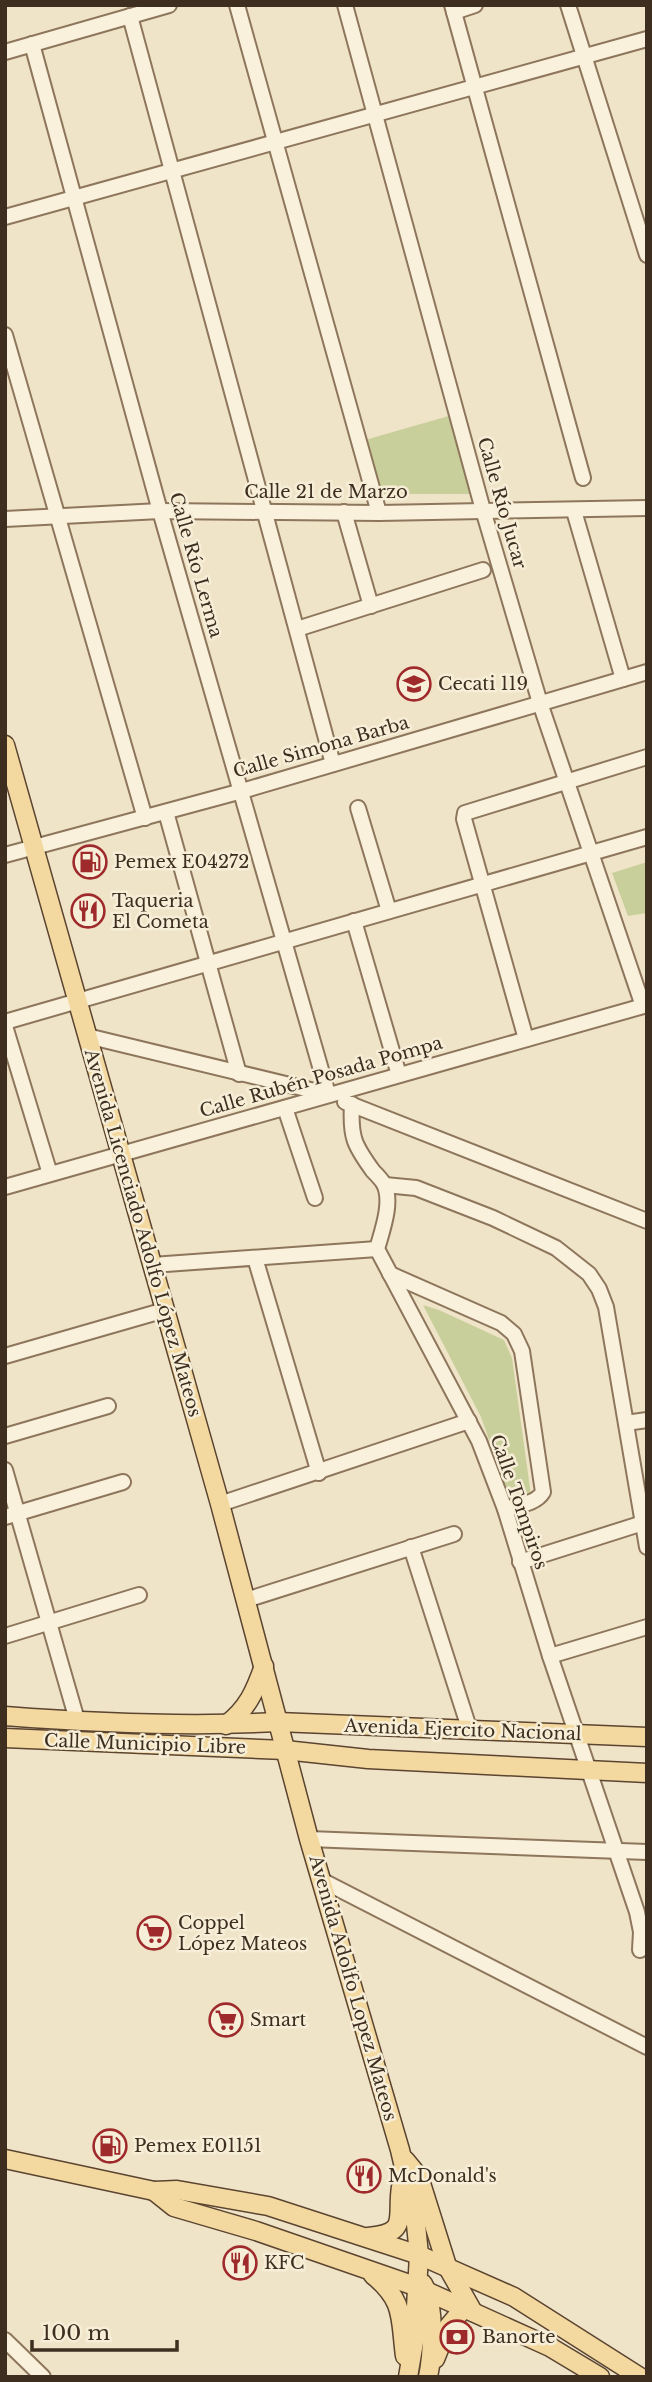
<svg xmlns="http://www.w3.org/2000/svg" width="652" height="2382" font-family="'Libre Baskerville',serif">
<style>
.green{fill:#c9cf9b}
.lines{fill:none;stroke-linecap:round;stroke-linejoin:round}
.minor-casing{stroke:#8d765c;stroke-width:18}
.major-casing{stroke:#5b4430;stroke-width:21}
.minor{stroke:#faf1dc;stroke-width:14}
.major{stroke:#f3d9a0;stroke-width:18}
.labels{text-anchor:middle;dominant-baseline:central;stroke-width:5;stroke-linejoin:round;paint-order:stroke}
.street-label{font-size:18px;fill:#3d2e20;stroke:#f7eed8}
.poi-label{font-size:18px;fill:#3d2e20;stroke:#f7eed8;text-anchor:start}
</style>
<rect width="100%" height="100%" fill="#f0e4c8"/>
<g class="green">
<path d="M452 415 474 494H381L365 440Z"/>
<path d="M647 862V913L628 916 612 873Z"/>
<path d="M423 1305 439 1310 504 1340 512 1358 531 1495 510 1499 481 1417Z"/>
</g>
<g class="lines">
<defs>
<g id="minor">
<path d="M237 5 379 513"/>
<path d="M345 5 483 510 540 703 643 1006"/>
<path d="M452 5 583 478"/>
<path d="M568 5 647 255"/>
<path d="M454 12 475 5"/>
<path d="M130 16 333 764"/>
<path d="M32 44 160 511 328 1094"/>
<path d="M5 52 169 5"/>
<path d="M5 217 647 39"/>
<path d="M5 335 145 818"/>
<path d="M574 511 623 679"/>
<path d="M344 512 371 606"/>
<path d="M5 519 160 511 379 513 647 508"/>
<path d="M297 629 483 570"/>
<path d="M358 808 389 911"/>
<path d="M166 812 239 1074"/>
<path d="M5 855 242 791 647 672"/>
<path d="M354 921 399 1075"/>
<path d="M5 1022 647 837"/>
<path d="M5 1026 50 1174"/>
<path d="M87 1036 327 1094"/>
<path d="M526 1039 464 819 465 813 647 757"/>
<path d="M345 1102 647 1221"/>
<path d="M352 1104C350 1137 354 1145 373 1171 377 1175 381 1179 384 1184 393 1202 382 1231 377 1249L479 1441 505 1509 550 1656 637 1912 641 1932 640 1950"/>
<path d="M285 1108 315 1198"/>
<path d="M385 1185 416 1188 493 1218 556 1248 589 1274 599 1289 606 1307 647 1547"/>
<path d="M5 1187 647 1005"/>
<path d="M255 1258 319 1473"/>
<path d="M152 1265 377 1249"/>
<path d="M390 1274 501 1323 514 1334 522 1351 543 1492C536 1504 518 1505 505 1509"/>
<path d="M5 1356 165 1310"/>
<path d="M626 1423 647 1420"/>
<path d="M5 1436 108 1406"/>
<path d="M5 1470 77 1720"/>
<path d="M220 1504 469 1421"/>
<path d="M5 1517 123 1482"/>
<path d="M411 1547 470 1731"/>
<path d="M520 1562 643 1523"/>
<path d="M246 1600 454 1534"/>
<path d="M5 1636 139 1595"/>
<path d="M550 1656 647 1627"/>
<path d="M309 1839 647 1852"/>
<path d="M323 1881 647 2047"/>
<path d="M5 2340 43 2377"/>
</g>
<g id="major">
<path d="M5 745 220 1504 309 1839 400 2150 415 2214 419 2255 414 2342 408 2377"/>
<path d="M5 1716C96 1723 188 1727 278 1722L647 1737"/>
<path d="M226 1725C248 1708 255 1691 264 1666"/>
<path d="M5 1738 285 1750 368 1759 647 1773"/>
<path d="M5 2159 154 2191 177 2190 268 2206 419 2255 514 2297 640 2377"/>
<path d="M405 2160 419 2177 447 2266 473 2312"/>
<path d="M154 2191 174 2207 256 2231 415 2286 550 2347 600 2377"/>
<path d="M368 2237C410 2233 396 2218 401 2187"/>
<path d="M373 2275C405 2301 400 2318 405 2356"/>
<path d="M423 2284C435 2305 433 2353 428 2377"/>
<path d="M435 2359 448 2327 464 2308"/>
</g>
</defs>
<use href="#minor" class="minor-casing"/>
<use href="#major" class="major-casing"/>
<use href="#minor" class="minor"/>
<use href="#major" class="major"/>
</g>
<defs>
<symbol id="school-ring" viewBox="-11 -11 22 22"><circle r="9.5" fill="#f7eed8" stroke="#9e2a2b" stroke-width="1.5"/><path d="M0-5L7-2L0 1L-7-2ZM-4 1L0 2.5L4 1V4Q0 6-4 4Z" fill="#9e2a2b"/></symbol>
<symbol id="fuel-ring" viewBox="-11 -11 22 22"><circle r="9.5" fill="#f7eed8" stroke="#9e2a2b" stroke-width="1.5"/><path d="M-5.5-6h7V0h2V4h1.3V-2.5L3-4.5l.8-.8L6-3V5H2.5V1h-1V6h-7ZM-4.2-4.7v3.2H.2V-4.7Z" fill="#9e2a2b"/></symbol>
<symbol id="restaurant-ring" viewBox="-11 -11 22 22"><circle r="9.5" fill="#f7eed8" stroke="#9e2a2b" stroke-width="1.5"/><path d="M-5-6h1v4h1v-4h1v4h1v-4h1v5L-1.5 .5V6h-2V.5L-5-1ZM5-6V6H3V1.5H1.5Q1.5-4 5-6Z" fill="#9e2a2b"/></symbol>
<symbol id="supermarket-ring" viewBox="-11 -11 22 22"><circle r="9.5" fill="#f7eed8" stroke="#9e2a2b" stroke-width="1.5"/><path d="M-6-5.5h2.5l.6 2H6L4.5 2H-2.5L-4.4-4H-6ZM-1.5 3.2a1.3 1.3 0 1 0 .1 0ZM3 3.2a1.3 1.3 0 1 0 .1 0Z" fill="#9e2a2b"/></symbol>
<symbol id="bank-ring" viewBox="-11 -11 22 22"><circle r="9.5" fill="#f7eed8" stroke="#9e2a2b" stroke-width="1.5"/><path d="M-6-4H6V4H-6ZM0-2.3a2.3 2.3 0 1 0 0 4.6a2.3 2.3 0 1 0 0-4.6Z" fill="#9e2a2b"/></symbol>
</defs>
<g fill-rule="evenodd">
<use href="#school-ring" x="395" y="665" width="38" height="38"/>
<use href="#fuel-ring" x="71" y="843" width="38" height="38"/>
<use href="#restaurant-ring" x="69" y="892" width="38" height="38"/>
<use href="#supermarket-ring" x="135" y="1914" width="38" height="38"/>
<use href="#supermarket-ring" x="207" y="2001" width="38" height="38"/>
<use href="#fuel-ring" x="91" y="2127" width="38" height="38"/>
<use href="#restaurant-ring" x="345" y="2157" width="38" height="38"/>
<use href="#restaurant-ring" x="221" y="2244" width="38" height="38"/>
<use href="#bank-ring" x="438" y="2318" width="38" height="38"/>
</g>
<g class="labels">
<g class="street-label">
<text x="326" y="492">Calle 21 de Marzo</text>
<text transform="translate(502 503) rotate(74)">Calle Río Jucar</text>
<text transform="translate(196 565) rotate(74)">Calle Río Lerma</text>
<text transform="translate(321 747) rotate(-16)">Calle Simona Barba</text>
<text transform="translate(321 1077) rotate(-16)">Calle Rubén Posada Pompa</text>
<text transform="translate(143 1233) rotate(74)">Avenida Licenciado Adolfo López Mateos</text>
<text transform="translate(519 1502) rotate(71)">Calle Tompiros</text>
<text transform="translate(463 1730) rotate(2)">Avenida Ejercito Nacional</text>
<text transform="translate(145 1744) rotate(2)">Calle Municipio Libre</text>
<text transform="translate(353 1988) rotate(74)">Avenida Adolfo Lopez Mateos</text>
</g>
<g class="poi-label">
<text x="438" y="684">Cecati 119</text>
<text x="114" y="862">Pemex E04272</text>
<text x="112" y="901">Taqueria<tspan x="112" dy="21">El Cometa</tspan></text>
<text x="178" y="1923">Coppel<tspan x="178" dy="21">López Mateos</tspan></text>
<text x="250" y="2020">Smart</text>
<text x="134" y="2146">Pemex E01151</text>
<text x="388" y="2176">McDonald's</text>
<text x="264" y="2263">KFC</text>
<text x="482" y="2337">Banorte</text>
</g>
</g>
<rect width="652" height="2382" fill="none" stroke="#3d2e20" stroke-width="14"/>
<path d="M32 2340v10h145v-10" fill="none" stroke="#3d2e20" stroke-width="3.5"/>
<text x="42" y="2340" font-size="21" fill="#3d2e20" stroke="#f7eed8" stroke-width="5" paint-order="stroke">100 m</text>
</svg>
